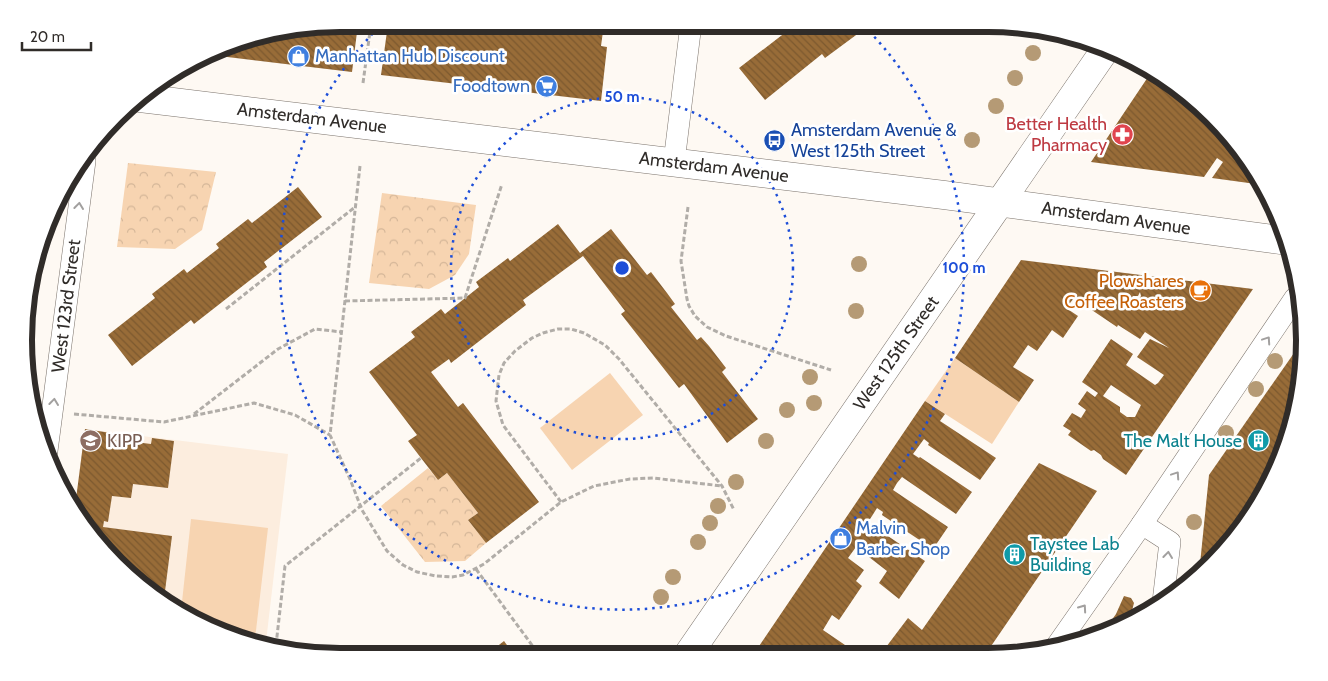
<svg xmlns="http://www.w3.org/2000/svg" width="1328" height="681" font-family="Cabin,sans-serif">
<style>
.built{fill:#fcedde}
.grass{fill:#f7d4b1}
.park{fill:url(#park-crowns)}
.building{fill:url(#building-back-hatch);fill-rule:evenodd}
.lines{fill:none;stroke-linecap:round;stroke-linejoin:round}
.street-casing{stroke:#7b736c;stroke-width:22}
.secondary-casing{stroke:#7b736c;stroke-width:29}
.primary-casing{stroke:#7b736c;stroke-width:29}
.path{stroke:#b1ada8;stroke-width:3;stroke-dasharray:5 2.5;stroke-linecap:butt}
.street{stroke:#fff;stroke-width:21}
.secondary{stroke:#fff;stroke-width:28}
.primary{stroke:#fff;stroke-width:28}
.tree{fill:#b59a75}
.oneway{stroke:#a2a09f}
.ring{fill:none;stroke:#1d4ed8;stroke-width:2.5;stroke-dasharray:2.5 5}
.labels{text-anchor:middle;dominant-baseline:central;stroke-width:5;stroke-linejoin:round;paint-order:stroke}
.shop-label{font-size:18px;fill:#366cbe;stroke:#fff;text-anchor:start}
.street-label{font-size:18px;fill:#302c29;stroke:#fff}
.health-label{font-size:18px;fill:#be3a42;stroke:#fff;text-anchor:end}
.transit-label{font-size:18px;fill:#164399;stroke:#fff;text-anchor:start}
.food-label{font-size:18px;fill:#c56008;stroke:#fff;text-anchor:end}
.education-label{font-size:18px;fill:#785e54;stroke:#fff;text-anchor:start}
.culture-label{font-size:18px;fill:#0d838f;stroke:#fff;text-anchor:end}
.rim{fill:none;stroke:#302c29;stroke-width:6}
.centre{fill:#1d4ed8;stroke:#fff;stroke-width:2.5}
.ring-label{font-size:15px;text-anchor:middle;font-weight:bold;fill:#1d4ed8;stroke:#fff;stroke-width:5;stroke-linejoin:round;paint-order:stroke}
</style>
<defs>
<pattern id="park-crowns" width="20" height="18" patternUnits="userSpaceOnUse" patternTransform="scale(1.25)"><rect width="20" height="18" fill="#f7d4b1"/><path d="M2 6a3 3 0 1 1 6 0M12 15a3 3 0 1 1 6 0" fill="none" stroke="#d4b698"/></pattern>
<pattern id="building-back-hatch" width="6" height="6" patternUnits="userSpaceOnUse" patternTransform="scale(1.25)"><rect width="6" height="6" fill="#986c38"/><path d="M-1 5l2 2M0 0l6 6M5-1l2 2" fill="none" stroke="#7c592f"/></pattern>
</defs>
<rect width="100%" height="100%" fill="#fef9f3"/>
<path class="built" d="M85 429 288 454 266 642 201 625 116 564 75 507Z"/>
<g class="grass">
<path d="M955 358 1019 402 992 444 925 401Z"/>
<path d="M610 373 643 415 572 470 540 428Z"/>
<path d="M191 519 268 528 255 639 201 625 181 611Z"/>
</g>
<g class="park">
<path d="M128 163 216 172 202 230 175 249 117 247Z"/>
<path d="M382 193 476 205 469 254 455 275 429 289 369 283Z"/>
<path d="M428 468 438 480 447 473 478 513 468 520 486 543 465 561 425 562 381 506Z"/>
</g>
<g class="building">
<path d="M341 24H358L352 72 211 55 238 41Z"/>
<path d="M388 24H604L601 46 607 47 601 101 381 75Z"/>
<path d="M786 24H871L825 58 822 54 765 100 739 68 786 32 782 27Z"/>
<path d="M1150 74 1225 131 1242 159 1240 161 1244 163 1256 184 1212 178 1223 162 1217 158 1204 177 1091 162Z"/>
<path d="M298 187 322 217 264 262 267 267 194 324 191 320 132 366 108 335 155 298 152 294 184 269 187 273 219 248 216 244 248 219 252 223Z"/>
<path d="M558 224 580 253 611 229 647 275 651 272 667 293 675 304 671 307 697 340 701 337 709 346 726 368 722 372 758 419 727 443 684 384 679 388 621 314 625 311 583 256 523 300 526 305 451 363 449 359 431 372 458 407 463 403 539 502 486 543 468 520 478 513 447 473 438 480 421 458 408 441 417 435 369 372 415 337 411 332 441 309 445 314 479 287 476 282 508 258 510 261Z"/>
<path d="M1021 260 1253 289 1126 475 1103 459 1101 455 1094 450 1091 451 1068 435 1071 431 1063 426 1072 413 1081 418 1086 410 1078 404 1087 391 1095 397 1098 393 1082 382 1111 339 1133 354 1126 365 1155 385 1158 383 1164 375 1137 357 1150 339 1169 348 1145 332 1140 339 1118 325 1117 327 1074 298 1066 308 1078 316 1063 338 1052 330 1037 351 1028 345 1013 367 1034 380 1019 402 955 358ZM1140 292 1141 296 1136 304 1132 305 1129 309 1128 304 1133 296H1138ZM1111 385 1141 405 1135 417H1127L1120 412V407L1103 396Z"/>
<path d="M1301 343 1304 361 1272 480 1226 549 1199 574 1209 475Z"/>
<path d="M925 401 945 414 940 421 996 458 980 480 928 445 929 443 924 439 913 454 919 458 920 457 972 492 956 514 902 477 897 483 893 490 948 527 933 549 882 515 883 512 877 508 872 516 866 525 872 529 873 526 925 561 899 599 879 583 887 571 856 547 848 558 864 570 856 581 862 586 839 620 832 615 823 630 845 645 838 655H753Z"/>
<path d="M85 429 111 433V439L151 444 152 438 174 441 168 488 133 484 131 498 112 496 108 522 104 521 103 527 172 536 164 599 116 564 82 517 83 508 75 507Z"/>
<path d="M1039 463 1097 491 985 655H880L908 618 922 630Z"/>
<path d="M1124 596 1131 598 1134 603 1129 622 1109 633 1101 635 1116 614Z"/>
<path d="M504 641 515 656H485Z"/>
</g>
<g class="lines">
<defs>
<g id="street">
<path d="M674 162 691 24"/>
<path d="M47 451 85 161"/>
<path d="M1142 524 1170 542 1163 602"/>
<path d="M1055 648 1142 524 1295 298"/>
</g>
<path id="secondary" d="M140 98 944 195 1288 241"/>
<path id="primary" d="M687 656 1105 50"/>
</defs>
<use href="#street" class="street-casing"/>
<use href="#secondary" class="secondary-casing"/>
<use href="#primary" class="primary-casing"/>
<g class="path">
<path d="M363 83 371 24"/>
<path d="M360 166 330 435 350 479 362 510 387 551 403 565 417 572 436 576 452 577 463 575 484 564 561 502 594 486 630 479 653 478 722 486"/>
<path d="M688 207 681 261 687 299 689 306 695 316 707 327 726 336 831 370"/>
<path d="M345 301 465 298 502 184"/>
<path d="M226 309 355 207"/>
<path d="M74 414 164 422 254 403 295 415 330 435"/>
<path d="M194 414 278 349 315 329 342 332"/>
<path d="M561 502 503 425 496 401 499 375 504 363 515 351 532 338 543 333 558 329H571L584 333 605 345 619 359 722 486 734 510"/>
<path d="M476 569 540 656"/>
<path d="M276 645 285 566 421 458"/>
</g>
<use href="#street" class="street"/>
<use href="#secondary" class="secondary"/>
<use href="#primary" class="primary"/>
</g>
<g class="tree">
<circle cx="1033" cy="53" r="8"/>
<circle cx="1015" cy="78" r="8"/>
<circle cx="996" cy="106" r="8"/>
<circle cx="972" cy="140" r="8"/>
<circle cx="859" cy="264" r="8"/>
<circle cx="856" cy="311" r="8"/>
<circle cx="1275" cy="361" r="8"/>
<circle cx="810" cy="377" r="8"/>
<circle cx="1256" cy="389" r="8"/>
<circle cx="814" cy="403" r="8"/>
<circle cx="787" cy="410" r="8"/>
<circle cx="1226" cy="433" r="8"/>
<circle cx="766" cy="441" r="8"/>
<circle cx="736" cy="482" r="8"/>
<circle cx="718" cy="506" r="8"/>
<circle cx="1194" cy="522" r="8"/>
<circle cx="710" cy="523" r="8"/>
<circle cx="698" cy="542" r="8"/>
<circle cx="673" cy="577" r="8"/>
<circle cx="661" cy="597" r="8"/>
</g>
<defs><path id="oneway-chevron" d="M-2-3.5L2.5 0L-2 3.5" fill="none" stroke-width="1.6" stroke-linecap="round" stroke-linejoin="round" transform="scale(1.25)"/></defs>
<g class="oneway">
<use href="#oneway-chevron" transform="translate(79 206) rotate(-83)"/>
<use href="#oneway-chevron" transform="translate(1267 340) rotate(-56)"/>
<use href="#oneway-chevron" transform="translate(54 402) rotate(-83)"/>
<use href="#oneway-chevron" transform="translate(1176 475) rotate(-56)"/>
<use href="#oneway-chevron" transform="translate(1168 555) rotate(-83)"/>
<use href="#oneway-chevron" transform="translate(1083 608) rotate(-55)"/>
</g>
<g class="ring">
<circle cx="622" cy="268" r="171"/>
<path d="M864 26A342 342 0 1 1 382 24"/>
</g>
<defs>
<symbol id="shop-disc" viewBox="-11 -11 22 22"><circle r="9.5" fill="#3f7fe0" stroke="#fff"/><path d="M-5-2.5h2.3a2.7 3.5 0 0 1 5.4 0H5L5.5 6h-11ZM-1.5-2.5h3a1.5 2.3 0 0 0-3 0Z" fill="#fff"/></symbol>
<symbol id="supermarket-disc" viewBox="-11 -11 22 22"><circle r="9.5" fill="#3f7fe0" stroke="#fff"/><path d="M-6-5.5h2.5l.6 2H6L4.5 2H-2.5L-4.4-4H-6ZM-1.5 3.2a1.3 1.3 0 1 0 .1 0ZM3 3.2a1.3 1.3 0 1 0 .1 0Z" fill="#fff"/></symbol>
<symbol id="pharmacy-disc" viewBox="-11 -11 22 22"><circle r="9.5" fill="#e0444e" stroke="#fff"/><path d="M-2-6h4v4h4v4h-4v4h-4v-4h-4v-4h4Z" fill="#fff"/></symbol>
<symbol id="bus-disc" viewBox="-11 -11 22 22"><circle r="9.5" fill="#1a4fb4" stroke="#fff"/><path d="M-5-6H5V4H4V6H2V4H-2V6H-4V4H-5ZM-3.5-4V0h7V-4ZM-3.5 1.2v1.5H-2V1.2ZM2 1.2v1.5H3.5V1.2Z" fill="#fff"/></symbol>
<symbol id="cafe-disc" viewBox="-11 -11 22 22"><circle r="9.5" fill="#e8710a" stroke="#fff"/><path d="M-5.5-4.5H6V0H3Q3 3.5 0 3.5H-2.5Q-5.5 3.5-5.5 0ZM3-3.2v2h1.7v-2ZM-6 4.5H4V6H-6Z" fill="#fff"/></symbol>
<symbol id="school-disc" viewBox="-11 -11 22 22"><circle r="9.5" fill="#8d6e63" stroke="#fff"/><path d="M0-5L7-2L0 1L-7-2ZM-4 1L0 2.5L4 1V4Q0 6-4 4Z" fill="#fff"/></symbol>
<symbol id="building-disc" viewBox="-11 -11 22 22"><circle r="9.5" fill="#0f9aa8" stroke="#fff"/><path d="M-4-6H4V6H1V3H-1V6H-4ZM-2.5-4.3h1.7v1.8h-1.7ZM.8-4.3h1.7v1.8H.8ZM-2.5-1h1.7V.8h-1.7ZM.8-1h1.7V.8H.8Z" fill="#fff"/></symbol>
</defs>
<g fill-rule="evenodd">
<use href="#shop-disc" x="286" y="44" width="25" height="25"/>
<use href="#supermarket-disc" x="534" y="74" width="25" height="25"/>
<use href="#pharmacy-disc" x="1110" y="122" width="25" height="25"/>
<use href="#bus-disc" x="762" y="128" width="25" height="25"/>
<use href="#cafe-disc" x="1188" y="278" width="25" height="25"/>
<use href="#school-disc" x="78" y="428" width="25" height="25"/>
<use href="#building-disc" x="1246" y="428" width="25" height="25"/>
<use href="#shop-disc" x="828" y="526" width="25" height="25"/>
<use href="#building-disc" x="1002" y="542" width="25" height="25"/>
</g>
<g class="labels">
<g class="shop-label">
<text x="315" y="56">Manhattan Hub Discount</text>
<text x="530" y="86" text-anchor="end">Foodtown</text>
<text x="856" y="528">Malvin<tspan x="856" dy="21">Barber Shop</tspan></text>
</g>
<g class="street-label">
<text transform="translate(312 118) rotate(7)">Amsterdam Avenue</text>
<text transform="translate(714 167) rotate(7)">Amsterdam Avenue</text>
<text transform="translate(1116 218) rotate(8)">Amsterdam Avenue</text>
<text transform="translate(66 306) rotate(-83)">West 123rd Street</text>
<text transform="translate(896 353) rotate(-55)">West 125th Street</text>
</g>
<g class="health-label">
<text x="1107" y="124">Better Health<tspan x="1107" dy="21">Pharmacy</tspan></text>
</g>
<g class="transit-label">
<text x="791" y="130">Amsterdam Avenue &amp;<tspan x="791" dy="21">West 125th Street</tspan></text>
</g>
<g class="food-label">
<text x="1184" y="281">Plowshares<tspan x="1184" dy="21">Coffee Roasters</tspan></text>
</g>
<g class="education-label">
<text x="107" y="441">KIPP</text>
</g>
<g class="culture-label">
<text x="1242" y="441">The Malt House</text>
<text x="1030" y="544" text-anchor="start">Taystee Lab<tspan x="1030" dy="21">Building</tspan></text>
</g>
</g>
<path d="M0 0H1328V681H0ZM340 32H988A308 308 0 0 1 1296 340V340A308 308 0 0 1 988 648H340A308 308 0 0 1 32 340V340A308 308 0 0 1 340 32Z" fill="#fff" fill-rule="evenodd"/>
<path class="rim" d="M340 32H988A308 308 0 0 1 1296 340V340A308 308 0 0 1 988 648H340A308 308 0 0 1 32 340V340A308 308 0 0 1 340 32Z"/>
<circle cx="622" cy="268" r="8" class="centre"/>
<g class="ring-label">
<text x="622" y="102">50 m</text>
<text x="964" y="273">100 m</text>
</g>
<path d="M22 42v8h69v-8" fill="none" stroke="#302c29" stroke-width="2.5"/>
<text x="30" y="42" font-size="15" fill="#302c29" stroke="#ffffff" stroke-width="4" paint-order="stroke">20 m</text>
</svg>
